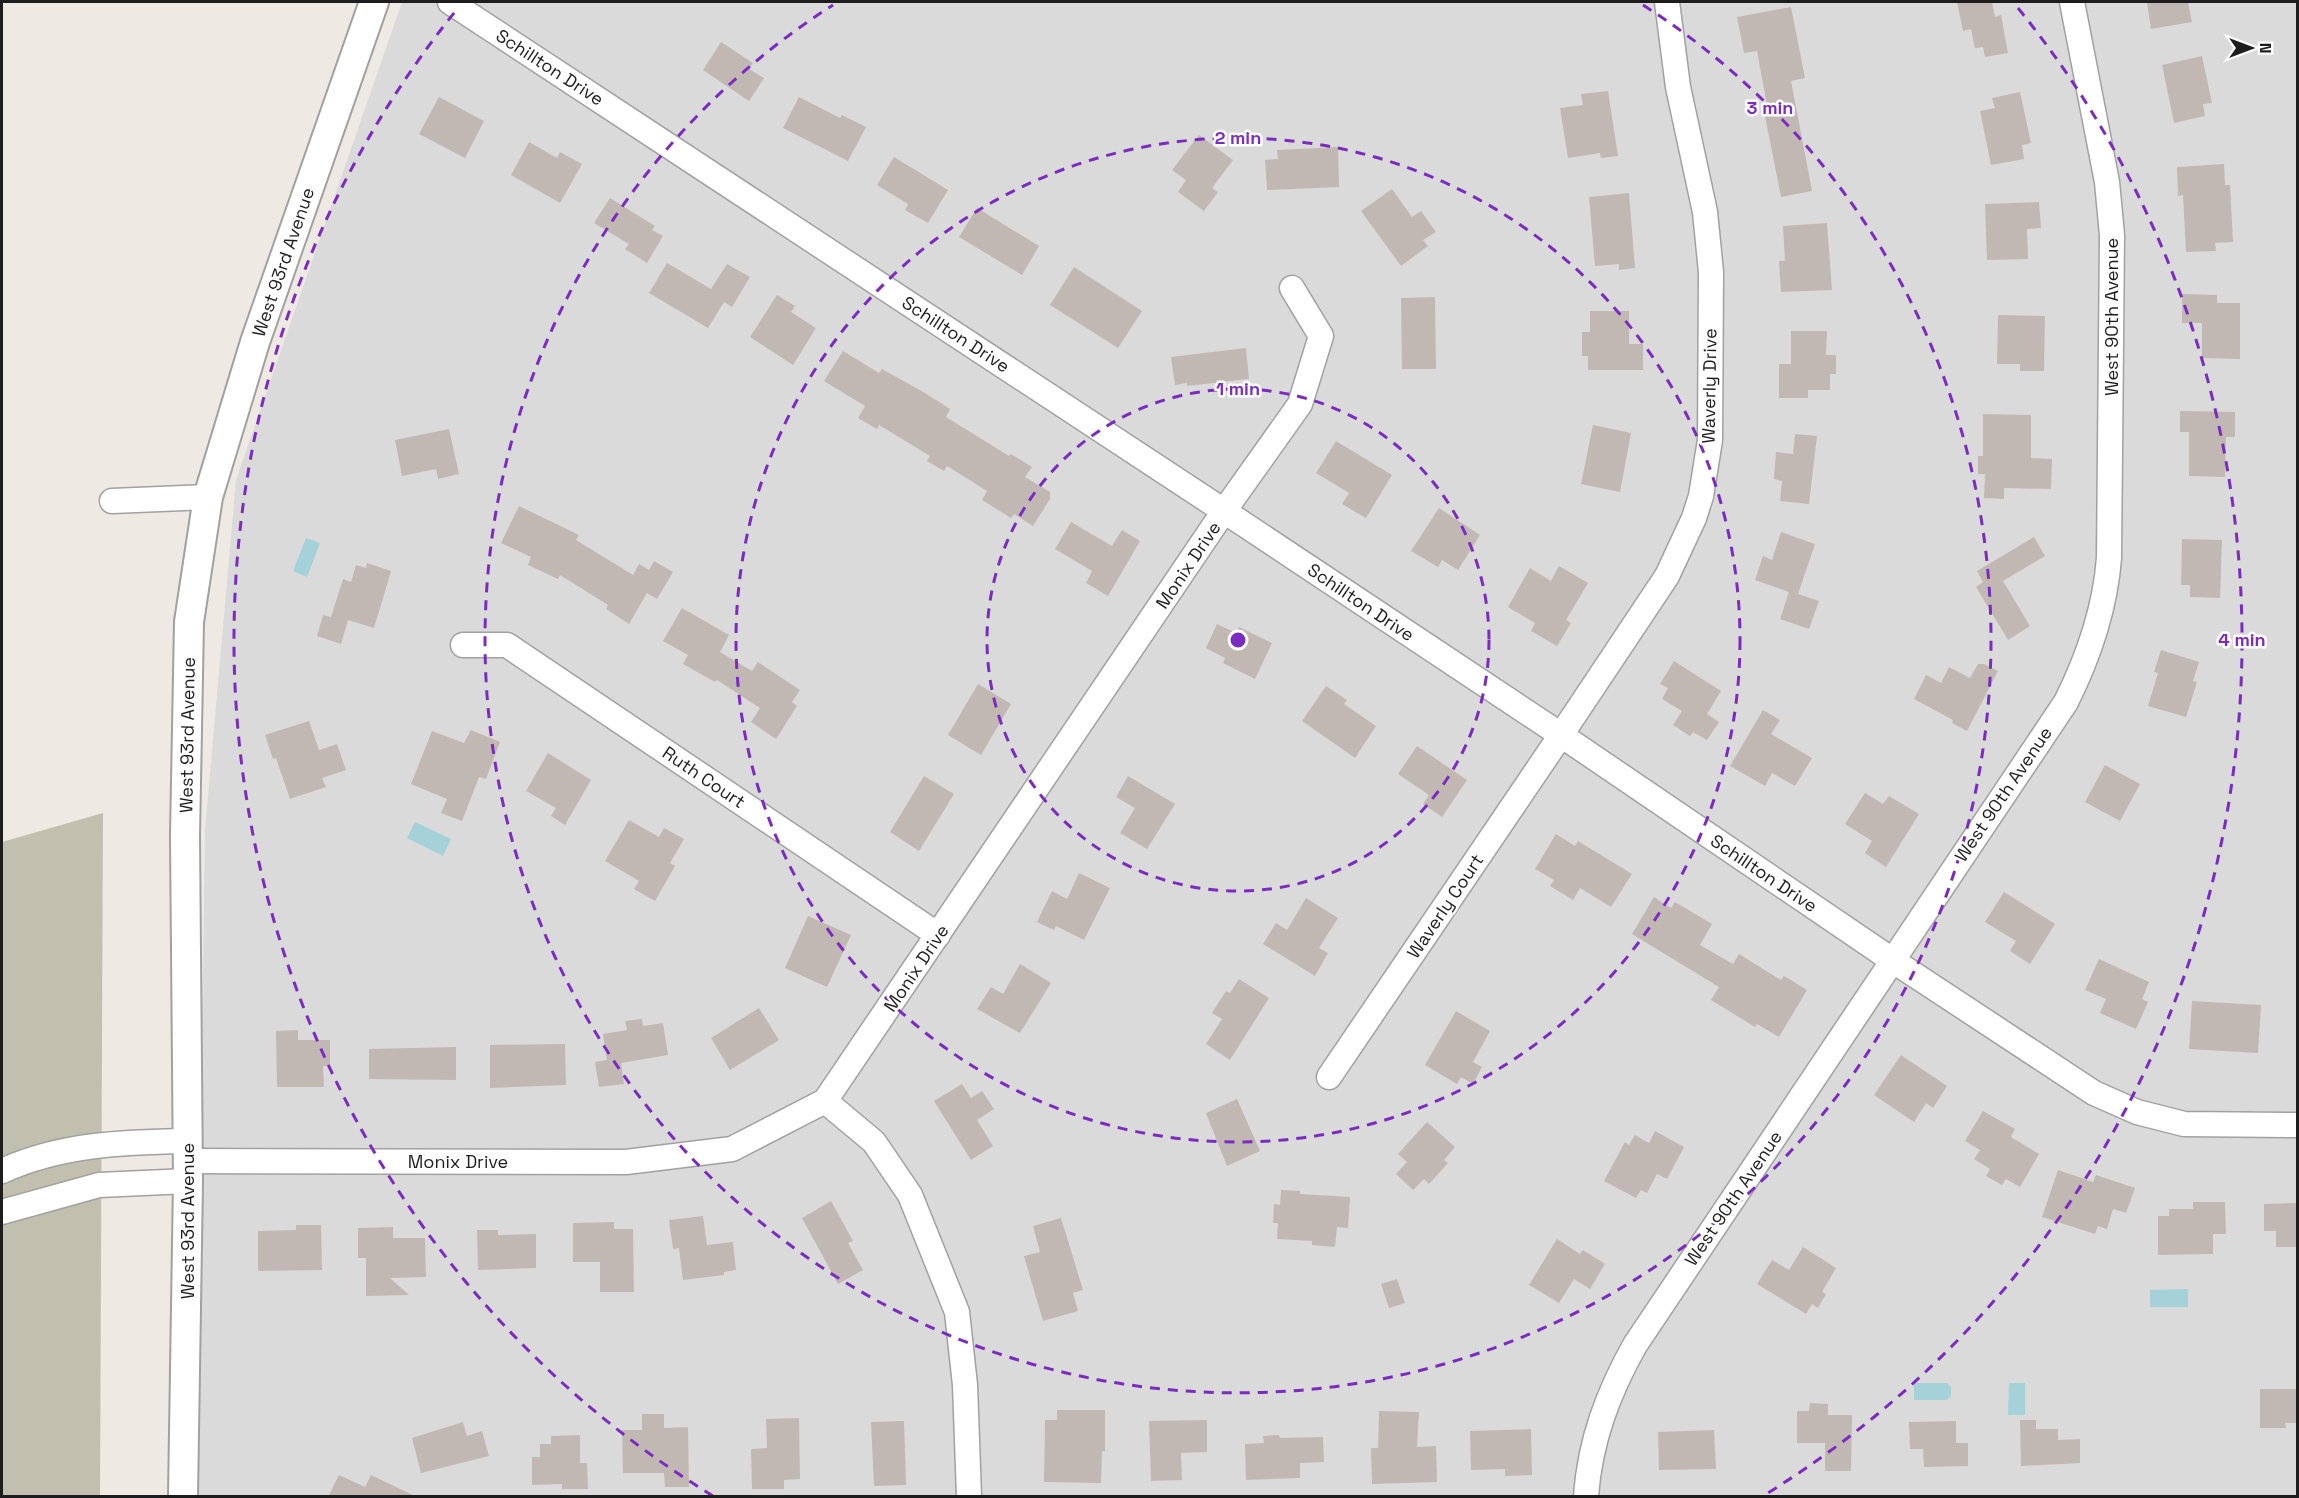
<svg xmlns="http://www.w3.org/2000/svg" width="2299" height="1498" font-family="'Space Grotesk',sans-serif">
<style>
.residential{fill:#dbdada}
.construction{fill:#c1c0af}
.water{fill:#a5d2d9}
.building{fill:#c2b8b3}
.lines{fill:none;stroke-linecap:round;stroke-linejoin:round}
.minor-casing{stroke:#a1a1a1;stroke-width:27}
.tertiary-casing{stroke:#a1a1a1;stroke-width:32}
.minor{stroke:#fff;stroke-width:24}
.tertiary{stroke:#fff;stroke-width:28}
.ring{fill:none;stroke:#7b2cbf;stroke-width:3;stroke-dasharray:10 8}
.labels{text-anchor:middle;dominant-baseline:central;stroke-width:5;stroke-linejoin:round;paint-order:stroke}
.street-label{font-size:18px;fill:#1d1d1d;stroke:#fff}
.centre{fill:#7b2cbf;stroke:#fff;stroke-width:3}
.ring-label{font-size:18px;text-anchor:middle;font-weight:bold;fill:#7b2cbf;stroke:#fff;stroke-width:5;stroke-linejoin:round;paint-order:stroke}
</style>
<rect width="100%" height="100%" fill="#eee9e3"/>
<path class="residential" d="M402 2H2297V1496H196L205 830 236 480Z"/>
<path class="construction" d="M103 813 100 1496H2V842Z"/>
<g class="water">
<path d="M306 538 320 543 307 577 293 571Z"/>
<path d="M415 822 451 839 443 856 407 838Z"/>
<path d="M2188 1289V1307H2150V1290Z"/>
<path d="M1914 1383H1947L1951 1387V1396L1947 1400H1914Z"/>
<path d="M2009 1383H2025V1415H2008Z"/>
</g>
<g class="building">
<path d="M1957 2H1992L1995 17 2001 15 2008 53 1985 57 1983 47 1975 48 1971 29 1963 31Z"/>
<path d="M2147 2H2188L2192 22 2151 29Z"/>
<path d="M1791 7 1805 78 1791 81 1812 191 1781 197 1765 116H1769L1757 51 1744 53 1737 17Z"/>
<path d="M721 42 753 63 749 69 764 78 749 101 703 70Z"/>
<path d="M2202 56 2212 103 2203 104 2205 116 2174 123 2162 65Z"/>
<path d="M1608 91 1618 156 1601 158 1600 153 1568 158 1560 108 1583 105 1581 94Z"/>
<path d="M2020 92 2031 143 2022 145 2024 159 1991 165 1980 111 1995 108 1992 98Z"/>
<path d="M439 97 484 121 465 158 419 134Z"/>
<path d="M799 97 840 118 842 115 866 127 848 161 783 128Z"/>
<path d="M1199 135 1233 160 1212 188 1218 192 1204 211 1178 192 1186 180 1172 170Z"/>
<path d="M529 142 557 158 560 152 582 164 560 203 511 175Z"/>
<path d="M1338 147 1339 187 1267 190 1265 160 1278 159 1277 150Z"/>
<path d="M894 157 948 190 928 223 905 210 908 204 877 185Z"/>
<path d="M2224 164 2225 185H2230L2233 242 2215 243 2216 251 2186 252 2183 195 2178 196 2177 167Z"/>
<path d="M1392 189 1412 217 1421 211 1436 232 1423 240 1428 246 1401 266 1361 211Z"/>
<path d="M1629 193 1635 268 1619 270V264L1595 266 1589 197Z"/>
<path d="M610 198 655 226 652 230 663 236 647 263 625 249 629 244 594 223Z"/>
<path d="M2039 202 2041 228 2027 229 2028 259 1987 260 1985 204Z"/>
<path d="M977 208 1039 246 1022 275 959 237Z"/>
<path d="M1827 223 1832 290 1781 292 1779 261H1785L1783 226Z"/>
<path d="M667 263 711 289 727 264 750 277 732 307 724 302 708 328 649 293Z"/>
<path d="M1074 267 1142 311 1118 348 1050 305Z"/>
<path d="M2182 294 2217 295V303H2240V359L2202 358V323H2182Z"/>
<path d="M777 295 795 306 791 312 816 328 793 365 750 337Z"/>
<path d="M1435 297 1436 369H1402L1401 298Z"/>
<path d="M1590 311H1629V344H1643V370H1588V356H1582V332H1590Z"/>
<path d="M1998 315 2045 316 2044 371H2020V364H1997Z"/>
<path d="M1791 331H1827L1826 355H1836V374H1830V390H1808V398H1779V364H1791Z"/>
<path d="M1246 348 1249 379 1187 386V383L1175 385 1171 357Z"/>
<path d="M843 351 879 373 882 369 925 393 950 409 946 417 1009 456 1011 454 1032 467 1025 477 1050 492V499L1033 526 1014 514 1011 518 982 500 987 491 947 466 944 471 927 461 930 456 879 425 877 429 858 418 865 406 824 381Z"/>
<path d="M2180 411 2235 412V437H2226L2225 477 2189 476V432H2180Z"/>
<path d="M1983 414 2031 415V458L2052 459 2051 489 2004 488V499L1984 498 1985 474H1978V456H1983Z"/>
<path d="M1593 425 1631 433 1620 492 1581 484Z"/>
<path d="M449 429 459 474 438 479 436 469 402 476 395 440Z"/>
<path d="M1795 434 1817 436 1809 504 1780 501 1782 481 1774 479 1776 452 1793 454Z"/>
<path d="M1336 441 1392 475 1366 518 1342 504 1349 493 1316 473Z"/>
<path d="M519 506 579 535 576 540 633 575 639 564 649 570 654 561 673 572 657 599 647 593 629 624 606 609 608 605 560 575 558 579 528 565 531 557 501 543Z"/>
<path d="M1439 508 1480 535 1458 570 1442 560 1438 567 1411 551Z"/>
<path d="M1071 522 1112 546 1122 530 1140 541 1108 596 1086 583 1092 571 1055 549Z"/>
<path d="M1781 532 1815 544 1798 594 1819 601 1809 629 1780 619 1789 592 1755 580 1763 556 1772 560Z"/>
<path d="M2034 537 2045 556 2003 581 2030 626 2008 640 1976 587 1983 582 1977 571Z"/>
<path d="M2182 539 2222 540 2220 598 2190 597V585H2181Z"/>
<path d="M367 563 391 571 374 628 348 620 341 644 317 636 323 615 331 617 343 579 351 582 356 565 366 568Z"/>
<path d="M1559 566 1588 583 1566 620 1571 623 1557 646 1531 631 1535 623 1508 607 1530 568 1551 581Z"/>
<path d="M682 608 729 635 720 652 752 671 758 662 800 690 792 702 797 706 776 739 751 722 760 708 717 680 715 682 683 664 688 655 663 641Z"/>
<path d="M1217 624 1236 633 1239 627 1272 643 1255 679 1223 663 1225 658 1206 648Z"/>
<path d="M2161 650 2199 662 2193 681 2197 682 2186 717 2148 706 2158 673 2154 672Z"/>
<path d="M1674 661 1721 691 1707 714 1719 722 1707 740 1693 732 1690 736 1673 725 1682 711 1662 699 1668 688 1660 684Z"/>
<path d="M1978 664H1984L1998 671 1967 731 1952 723 1953 720 1914 699 1926 675 1941 683 1949 667 1970 678Z"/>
<path d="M978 684 1011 704 981 755 948 735Z"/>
<path d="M1326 686 1347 700 1344 704 1376 726 1355 758 1302 721Z"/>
<path d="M1763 710 1780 720 1771 734 1812 758 1795 786 1772 773 1765 786 1730 766Z"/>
<path d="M309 721 319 750 337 744 346 770 322 778 326 787 290 799 276 758 273 759 265 735Z"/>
<path d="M471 730 500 742 486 779 479 777 462 821 441 813 447 799 411 784 432 731 464 743Z"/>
<path d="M1417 746 1467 780 1442 817 1423 804 1429 795 1398 774Z"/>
<path d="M548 753 591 780 565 825 551 816 556 808 526 791Z"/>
<path d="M2105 765 2140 784 2120 821 2085 802Z"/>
<path d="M924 776 954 794 919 851 890 832Z"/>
<path d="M1128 776 1175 804 1147 849 1120 833 1135 808 1116 797Z"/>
<path d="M1865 793 1883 804 1889 796 1919 814 1886 867 1865 853 1872 841 1845 824Z"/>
<path d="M629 820 659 837 664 828 684 839 670 863 675 866 655 901 634 889 639 881 605 861Z"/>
<path d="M1556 834 1575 846 1578 841 1632 874 1611 907 1580 888 1573 900 1550 886 1554 880 1535 869Z"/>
<path d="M1079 873 1110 888 1084 940 1056 926 1054 930 1037 922 1052 891 1067 899Z"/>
<path d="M2004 892 2055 924 2030 964 2010 951 2016 941 1985 922Z"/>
<path d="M1654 897 1671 908 1675 902 1712 924 1700 945 1733 964 1739 954 1781 980 1784 976 1807 990 1779 1037 1757 1024 1755 1027 1711 1000 1719 987 1632 934Z"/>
<path d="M1306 898 1338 918 1319 948 1328 953 1315 976 1263 944 1276 923 1287 930Z"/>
<path d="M808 916 851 935 827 987 785 968Z"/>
<path d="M2099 959 2149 982 2142 999 2148 1002 2136 1029 2100 1013 2106 999 2085 990Z"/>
<path d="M1020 964 1051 983 1020 1033 977 1009 991 987 1003 994Z"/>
<path d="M1239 979 1269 998 1230 1060 1206 1044 1222 1019 1212 1013 1226 991 1230 993Z"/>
<path d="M2192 1001 2261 1005 2258 1053 2189 1049Z"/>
<path d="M759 1008 779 1040 730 1070 711 1038Z"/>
<path d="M1456 1011 1490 1031 1473 1062 1482 1067 1473 1084 1461 1077 1457 1084 1425 1065Z"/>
<path d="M642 1019 643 1026 663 1023 668 1055 621 1063 624 1084 599 1087 595 1062 607 1060 603 1034 627 1030 625 1021Z"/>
<path d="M298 1030V1040H330V1066H323L324 1087H277L276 1031Z"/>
<path d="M565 1044 566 1085 490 1088V1045Z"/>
<path d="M456 1047V1080L369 1079V1049Z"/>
<path d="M1901 1055 1947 1086 1933 1108 1926 1103 1914 1122 1874 1095Z"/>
<path d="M962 1084 971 1098 982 1091 994 1109 977 1120 993 1146 971 1160 934 1101Z"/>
<path d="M1237 1099 1260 1151 1227 1166 1206 1113Z"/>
<path d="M1983 1111 2015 1129 2011 1137 2039 1154 2020 1187 2006 1179 2002 1185 1986 1176 1990 1169 1974 1159 1980 1150 1965 1141Z"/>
<path d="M1427 1122 1455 1147 1444 1160 1448 1163 1429 1184 1424 1179 1413 1190 1396 1174 1407 1162 1398 1154Z"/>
<path d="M1655 1131 1684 1147 1667 1179 1657 1174 1647 1193 1641 1190 1636 1198 1604 1181 1625 1142 1629 1145 1635 1135 1649 1143Z"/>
<path d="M2058 1170 2093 1182 2096 1175 2135 1188 2126 1213 2113 1209 2107 1229 2098 1226 2095 1234 2042 1217Z"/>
<path d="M1281 1190 1300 1191V1194L1350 1197 1348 1228 1337 1227 1335 1247 1312 1245V1241L1277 1239 1278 1223H1273L1274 1204 1280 1205Z"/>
<path d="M831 1201 853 1241 848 1243 863 1270 838 1284 802 1218Z"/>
<path d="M2193 1202H2225L2226 1234H2213V1254L2158 1255V1216H2169V1209H2193Z"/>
<path d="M2298 1203V1247H2276V1231H2264V1204Z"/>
<path d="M703 1216 707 1245 733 1242 736 1270 724 1272V1275L683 1280 679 1248 673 1249 669 1220Z"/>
<path d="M1061 1218 1083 1290 1073 1293 1078 1311 1043 1321 1024 1256 1040 1252 1033 1226Z"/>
<path d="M614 1222V1229H633L634 1292H600V1262H573V1223Z"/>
<path d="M296 1225H321L322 1270 258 1271V1231L296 1230Z"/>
<path d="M393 1227V1238H425L426 1277 390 1278 409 1295 366 1296V1258H358V1228Z"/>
<path d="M477 1230H498V1235L536 1234V1268L478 1270Z"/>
<path d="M1557 1239 1580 1254 1583 1250 1605 1264 1590 1289 1574 1279 1559 1303 1529 1285Z"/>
<path d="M1803 1247 1836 1268 1822 1292 1826 1294 1818 1308 1812 1304 1806 1314 1757 1284 1772 1260 1789 1270Z"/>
<path d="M1397 1279 1405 1303 1389 1308 1381 1284Z"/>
<path d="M2260 1389H2298V1423H2285L2286 1428H2260Z"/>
<path d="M1810 1403 1828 1404V1415H1852L1851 1471H1825V1443H1797V1411H1809Z"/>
<path d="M1057 1410H1105V1451H1102L1101 1483 1044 1482 1045 1420H1057Z"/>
<path d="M1379 1411 1419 1412 1417 1447 1436 1446 1437 1482 1372 1484 1371 1448H1378Z"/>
<path d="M642 1414H664V1428L688 1427 689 1487H665L664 1473H623L622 1430H642Z"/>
<path d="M799 1418 800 1479 784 1480V1489H752L751 1449 767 1448 766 1419Z"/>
<path d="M1207 1420V1452L1181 1453 1182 1480 1151 1481 1149 1421Z"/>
<path d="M2020 1420H2036V1429H2058V1440L2080 1439V1463L2021 1466Z"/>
<path d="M904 1421 906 1485 874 1486 871 1422Z"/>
<path d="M1956 1421V1443H1968V1466L1924 1467 1923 1449H1910L1909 1422Z"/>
<path d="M463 1422 467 1436 482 1431 489 1456 421 1473 412 1438Z"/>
<path d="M1531 1429 1532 1475 1505 1476V1469L1471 1470 1470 1431Z"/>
<path d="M1714 1430 1716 1469 1659 1470 1658 1432Z"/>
<path d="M580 1435V1463H587L588 1489H562V1484L532 1485V1457H540V1444H551V1436Z"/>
<path d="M1279 1435 1280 1438 1323 1437 1324 1462 1300 1463V1478L1246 1480 1245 1444 1264 1443 1263 1436Z"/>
<path d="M339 1475 365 1487 371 1475 417 1497H328Z"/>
</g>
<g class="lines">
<defs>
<g id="minor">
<path d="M450 2 1224 511 1561 735 1892 960 2094 1093 2137 1112 2184 1124 2298 1125"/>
<path d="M112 501 208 497"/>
<path d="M463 645H507L938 935"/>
<path d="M1329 1077 1561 735 1667 576 1694 518 1701 496 1710 440 1711 272 1705 212 1678 87 1667 2"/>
<path d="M825 1101 874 1142 910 1195 957 1312 965 1385 969 1496"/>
<path d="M188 1161 626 1162 732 1149 825 1101 1224 511 1300 404 1321 336 1292 288"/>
<path d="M2 1171C61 1144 124 1142 188 1141"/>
<path d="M2 1212 99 1185 188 1181"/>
<path d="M1586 1496C1590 1441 1608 1393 1635 1345L2066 702C2089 656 2105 610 2109 558L2112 235 2107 182 2072 2"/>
</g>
<path id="tertiary" d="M183 1496 188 1181 185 836 189 622 208 497 255 342 374 2"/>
</defs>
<use href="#minor" class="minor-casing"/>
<use href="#tertiary" class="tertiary-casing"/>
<use href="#minor" class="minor"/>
<use href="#tertiary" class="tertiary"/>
</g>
<g class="ring">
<circle cx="1238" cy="640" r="251"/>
<circle cx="1238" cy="640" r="502"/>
<path d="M1643 5A753 753 0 1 1 833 5"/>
<path d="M713 1496A1004 1004 0 0 1 458 8M2018 8A1004 1004 0 0 1 1763 1496"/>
</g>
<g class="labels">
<g class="street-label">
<text transform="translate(550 67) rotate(33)">Schillton Drive</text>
<text transform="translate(283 262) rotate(-71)">West 93rd Avenue</text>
<text transform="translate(2111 317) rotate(-90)">West 90th Avenue</text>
<text transform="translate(956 334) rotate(33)">Schillton Drive</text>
<text transform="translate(1709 386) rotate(-89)">Waverly Drive</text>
<text transform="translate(1188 565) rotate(-56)">Monix Drive</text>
<text transform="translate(1361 602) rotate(34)">Schillton Drive</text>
<text transform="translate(187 735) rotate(-89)">West 93rd Avenue</text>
<text transform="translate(704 777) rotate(34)">Ruth Court</text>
<text transform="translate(2003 794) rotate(-56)">West 90th Avenue</text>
<text transform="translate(1764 873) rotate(34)">Schillton Drive</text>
<text transform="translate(1445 906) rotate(-56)">Waverly Court</text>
<text transform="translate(916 968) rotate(-56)">Monix Drive</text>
<text x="458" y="1161">Monix Drive</text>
<text transform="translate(1733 1198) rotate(-56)">West 90th Avenue</text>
<text transform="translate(187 1221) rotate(-90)">West 93rd Avenue</text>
</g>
</g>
<circle cx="1238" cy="640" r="9" class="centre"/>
<g class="ring-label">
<text x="1770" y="114">3 min</text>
<text x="1238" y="144">2 min</text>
<text x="1238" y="395">1 min</text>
<text x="2242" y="646">4 min</text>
</g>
<rect width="2299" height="1498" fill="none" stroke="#1d1d1d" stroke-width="6"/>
<g transform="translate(2251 48) rotate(90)" stroke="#ffffff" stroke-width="4.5" paint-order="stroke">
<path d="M0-4.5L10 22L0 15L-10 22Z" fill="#1d1d1d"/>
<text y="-9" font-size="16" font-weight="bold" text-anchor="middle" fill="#1d1d1d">N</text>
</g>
</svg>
